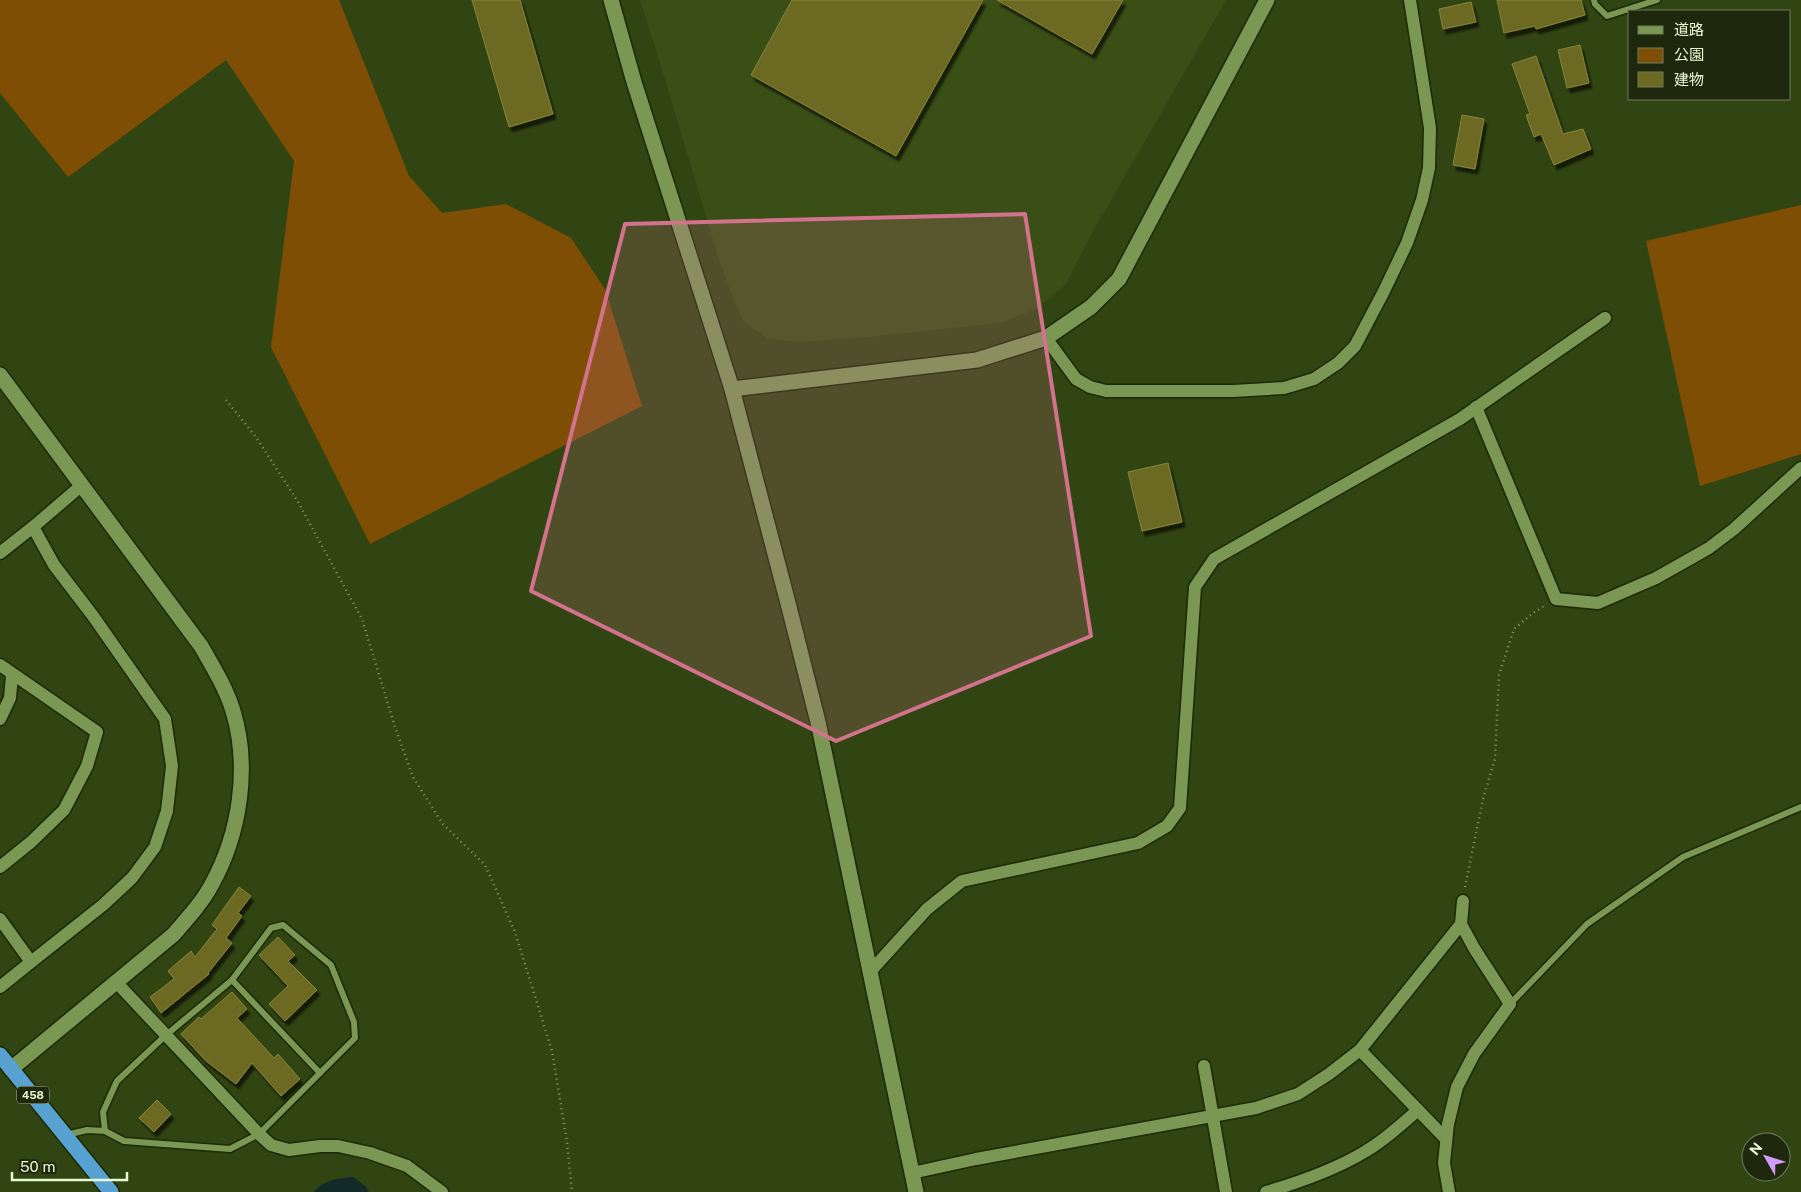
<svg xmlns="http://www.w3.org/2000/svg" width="1801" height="1192" font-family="'Public Sans','Noto Sans JP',sans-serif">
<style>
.built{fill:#394f15}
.green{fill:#7f4e05}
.water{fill:#122b29}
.building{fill:#6c6a21;stroke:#878539;filter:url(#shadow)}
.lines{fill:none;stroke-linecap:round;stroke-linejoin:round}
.service-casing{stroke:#1c2906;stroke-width:9}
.minor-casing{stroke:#1c2906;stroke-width:15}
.tertiary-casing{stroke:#1c2906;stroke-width:18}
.trunk-casing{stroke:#1c2906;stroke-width:18}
.path{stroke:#87996e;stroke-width:2.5;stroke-dasharray:1 4;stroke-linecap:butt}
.service{stroke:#7a9754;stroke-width:6}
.minor{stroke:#7a9754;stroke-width:12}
.tertiary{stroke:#7a9754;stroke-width:15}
.trunk{stroke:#58a2d2;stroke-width:15}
.marked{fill:#d2728c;fill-opacity:0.2;stroke:#d2728c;stroke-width:4;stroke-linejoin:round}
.labels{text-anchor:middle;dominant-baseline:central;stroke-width:4.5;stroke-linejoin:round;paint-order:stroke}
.shield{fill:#1d280d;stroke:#acba9a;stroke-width:1}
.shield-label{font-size:11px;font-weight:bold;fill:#e9f9d6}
</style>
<defs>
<filter id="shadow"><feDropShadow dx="3" dy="5" stdDeviation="1" flood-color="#0009"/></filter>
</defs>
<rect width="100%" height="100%" fill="#314512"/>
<path class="built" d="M640 0H1226L1092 233 1066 284 1036 309 1001 323 868 337 802 342 768 339 743 321 731 293 718 257 661 66Z"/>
<g class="green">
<path d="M0 0H339L409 176 442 213 506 204 571 238 605 289 642 406 370 544 271 347 294 161 226 60 68 177 0 93Z"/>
<path d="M1801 205V454L1700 486 1646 241Z"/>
</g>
<path class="water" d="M353 1177 365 1186 369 1192H313C325 1180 337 1178 353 1177Z"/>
<g class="building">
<path d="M472 0H520L553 114 509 127Z"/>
<path d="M792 0H983L896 156 751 75Z"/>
<path d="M997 0H1123L1092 54Z"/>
<path d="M1497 0H1581L1585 15 1536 29 1535 26 1504 33Z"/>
<path d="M1471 2 1476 22 1443 29 1439 9Z"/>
<path d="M1580 45 1589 83 1567 88 1558 50Z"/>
<path d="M1536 56 1563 134 1583 129 1591 149 1554 165 1541 134 1534 137 1526 115 1530 114 1512 64Z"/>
<path d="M1462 115 1484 119 1475 169 1453 165Z"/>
<path d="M1168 463 1182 522 1142 531 1128 472Z"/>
<path d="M239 887 251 896 238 913 242 916 226 938 232 943 208 973 209 974 161 1013 150 997 174 979 168 971 191 951 195 957 217 929 212 925Z"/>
<path d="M278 937 295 955 288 961 317 990 285 1021 269 1004 288 986 259 955Z"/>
<path d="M232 992 247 1009 237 1018 274 1058 278 1054 300 1079 281 1096 252 1063 236 1084 206 1061 181 1034 199 1017 201 1019Z"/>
<path d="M157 1100 171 1114 154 1132 139 1118Z"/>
</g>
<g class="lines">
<defs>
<g id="service">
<path d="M1594 0 1595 4 1607 16 1657 0"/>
<path d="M232 980 320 1073"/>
<path d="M1510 1004 1587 924 1683 857 1801 807"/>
<path d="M66 1135 87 1130 105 1131 124 1141 230 1149 259 1134 355 1038 354 1022 331 965 283 925 271 928 232 980 165 1036 117 1081 103 1112 105 1131"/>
</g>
<g id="minor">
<path d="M1046 338 1076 379 1090 387 1106 391H1233L1284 388 1314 379 1338 363 1355 346 1383 293 1407 243 1422 200 1429 168 1430 128 1410 0"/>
<path d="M1476 407 1556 599 1598 603 1656 578 1709 548 1734 529 1801 468"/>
<path d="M0 553 33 527"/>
<path d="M0 665 97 732 87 766 64 810 31 842 0 867"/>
<path d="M0 719 10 698 12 675"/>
<path d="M0 919 31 962 103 905 132 878 155 847 167 811 172 766 165 719 93 616 54 565 33 527 82 485"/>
<path d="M869 973 927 909 962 881 1138 843 1167 826 1180 808 1195 587 1214 559 1460 419 1605 318"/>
<path d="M117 983 259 1134 271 1145 289 1150 320 1146H338L370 1153 407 1166 442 1192"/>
<path d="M0 987 31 962"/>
<path d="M1360 1050 1446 1139"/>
<path d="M1204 1066 1226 1192"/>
<path d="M912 1173 976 1159 1256 1108 1298 1094 1329 1074 1360 1050 1461 924"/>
<path d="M1266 1192C1300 1182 1335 1170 1366 1151 1385 1140 1402 1124 1418 1110"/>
<path d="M1449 1192 1444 1163 1448 1124 1457 1087 1474 1054 1510 1004 1474 948 1461 924 1463 901"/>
</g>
<g id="tertiary">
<path d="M611 0 634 82 732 389 789 607 818 722 916 1192"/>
<path d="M0 375 201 646C213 667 226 688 233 711 250 767 240 833 212 884 202 903 187 919 173 935L11 1069"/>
<path d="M732 389 977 360 1046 338 1091 307 1119 279 1267 0"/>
</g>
<path id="trunk" d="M0 1055 111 1192"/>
</defs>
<use href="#service" class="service-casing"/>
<use href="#minor" class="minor-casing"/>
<use href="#tertiary" class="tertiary-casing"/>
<use href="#trunk" class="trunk-casing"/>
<g class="path">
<path d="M226 400 256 437 298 502 362 619 395 727 413 777 442 823 485 865 515 932 552 1051 567 1142 572 1192"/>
<path d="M1465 887 1483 799 1495 759 1499 675 1514 629 1533 613 1544 606"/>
</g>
<use href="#service" class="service"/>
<use href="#minor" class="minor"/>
<use href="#tertiary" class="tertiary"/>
<use href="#trunk" class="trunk"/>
</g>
<path class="marked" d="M1025 214 1091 636 836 741 531 591 625 224Z"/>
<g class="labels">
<rect class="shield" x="17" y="1086.5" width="32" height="17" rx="4"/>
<g class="shield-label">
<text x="33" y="1095">458</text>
</g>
</g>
<rect x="1628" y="10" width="162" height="90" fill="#1d280d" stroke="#6f7c5d"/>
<rect x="1638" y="26" width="25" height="8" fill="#7a9754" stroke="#6f7c5d"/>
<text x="1674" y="35" font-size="15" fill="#e9f9d6">道路</text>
<rect x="1638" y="48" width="25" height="15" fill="#7f4e05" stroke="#6f7c5d"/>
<text x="1674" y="60" font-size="15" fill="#e9f9d6">公園</text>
<rect x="1638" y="72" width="25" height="15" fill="#6c6a21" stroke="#6f7c5d"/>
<text x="1674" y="85" font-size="15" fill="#e9f9d6">建物</text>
<g transform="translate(1766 1157) rotate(309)"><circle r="24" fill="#1d280d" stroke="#6f7c5d"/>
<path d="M0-4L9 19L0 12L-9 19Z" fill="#d19dfe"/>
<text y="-8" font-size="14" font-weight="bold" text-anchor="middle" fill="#e9f9d6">N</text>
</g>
<path d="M12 1172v8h115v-8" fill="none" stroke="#e9f9d6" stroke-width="2.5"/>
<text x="20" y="1172" font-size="15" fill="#e9f9d6" stroke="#1d280d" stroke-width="4" paint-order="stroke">50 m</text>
</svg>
